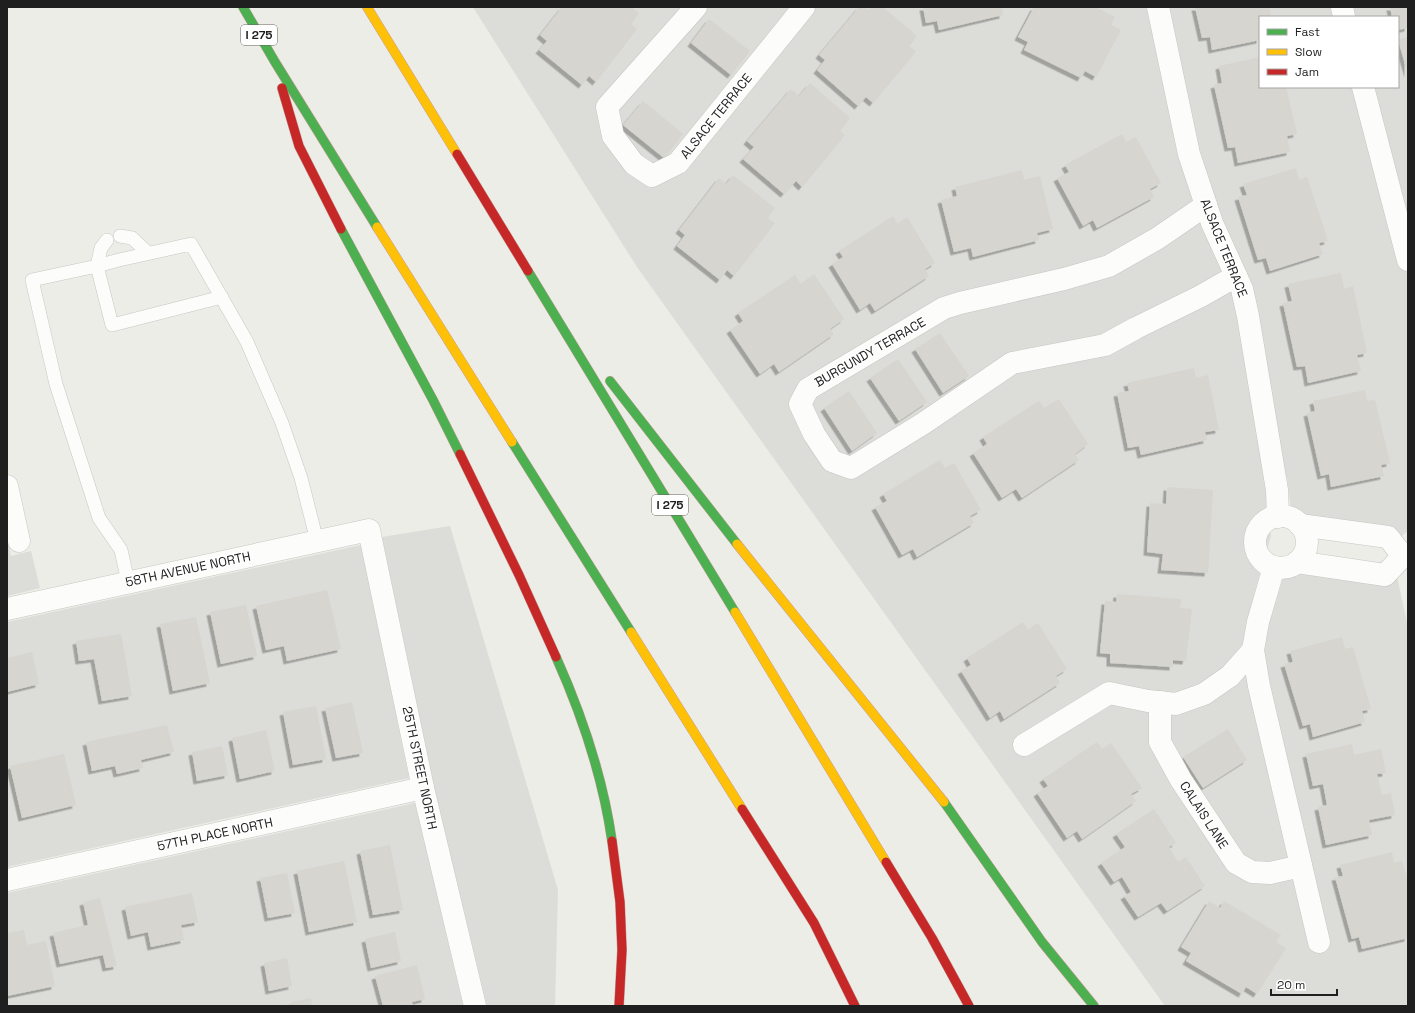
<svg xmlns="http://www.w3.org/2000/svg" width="1415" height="1013" font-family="'Space Grotesk',sans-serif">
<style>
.residential{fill:#dcdcd8;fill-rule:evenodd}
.building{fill:#d6d5cf;filter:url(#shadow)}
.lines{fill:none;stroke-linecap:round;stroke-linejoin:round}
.lane-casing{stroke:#c6c6c3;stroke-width:14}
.street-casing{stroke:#c6c6c3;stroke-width:23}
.fast-casing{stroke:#c59d9a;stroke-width:10}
.slow-casing{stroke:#c59d9a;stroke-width:10}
.jam-casing{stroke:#c59d9a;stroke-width:10}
.lane{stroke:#fcfcfb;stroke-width:13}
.street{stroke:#fcfcfb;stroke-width:22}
.fast{stroke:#4caf50;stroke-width:9}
.slow{stroke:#ffc107;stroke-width:9}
.jam{stroke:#c62828;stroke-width:9}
.labels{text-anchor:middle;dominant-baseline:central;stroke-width:3;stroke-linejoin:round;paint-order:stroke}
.shield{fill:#fff;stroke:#626262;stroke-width:1}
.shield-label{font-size:12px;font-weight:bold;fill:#1f1f1f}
.street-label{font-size:13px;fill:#1f1f1f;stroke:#fff}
</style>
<defs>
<filter id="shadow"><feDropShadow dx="-3.5" dy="3.5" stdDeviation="0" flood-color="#0004"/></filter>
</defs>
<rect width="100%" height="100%" fill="#edede7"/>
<g class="residential">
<path d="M473 7H1408V531L1399 538 1293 526 1287 477 1264 479 1271 536 1254 594 1276 602 1291 552 1353 561 1394 563 1408 627V1006H1165L637 267ZM1260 17H1398V87H1260Z"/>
<path d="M450 526 558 890 555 1006H487L434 786 382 537Z"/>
<path d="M7 540 11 556 31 551 40 588 7 596Z"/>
<path d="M361 545 409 778 7 867V622Z"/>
<path d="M415 803 463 1006H7V893Z"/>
</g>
<g class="building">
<path d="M562 7H631L639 13 631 24 637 29 596 82 589 76 582 85 539 50 547 41 540 35Z"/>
<path d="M859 7H865L868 10 871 7H883L917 36 909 46 916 51 873 103 866 97 858 106 817 70 825 60 819 55Z"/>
<path d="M923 7H1002L1003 15 939 30 937 21 926 23Z"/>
<path d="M1034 7H1095L1115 17 1111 25 1121 30 1096 77 1085 71 1081 78 1024 50 1028 42 1018 37Z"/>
<path d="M1195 7H1269L1271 17H1260V40L1212 50 1210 37 1202 38Z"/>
<path d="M1390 7H1408V28L1398 30V17H1392Z"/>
<path d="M709 19 750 51 731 75 691 43Z"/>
<path d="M1408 37V74L1398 40Z"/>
<path d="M1260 57V87H1286L1297 134 1287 136 1290 152 1238 163 1235 147 1228 148 1214 85 1222 83 1219 66Z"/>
<path d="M810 83 850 118 840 131 845 135 802 187 796 181 784 194 743 159 754 147 747 141 791 89 799 96Z"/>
<path d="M643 101 683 134 664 158 623 125Z"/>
<path d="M1122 134 1126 142 1136 137 1161 183 1150 189 1154 197 1097 228 1093 220 1083 226 1057 178 1069 172 1065 165Z"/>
<path d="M1296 168 1299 180 1307 177 1328 241 1319 243 1323 254 1270 271 1266 258 1258 260 1238 197 1247 195 1243 184Z"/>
<path d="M1022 170 1024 180 1040 176 1053 229 1037 233 1039 240 973 257 971 248 954 252 941 200 957 196 955 187Z"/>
<path d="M733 175 775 208 768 218 775 223 734 276 727 270 720 280 677 246 685 235 679 230 719 178 726 184Z"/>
<path d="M893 216 898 224 907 217 935 263 925 269 929 276 875 311 870 303 860 310 832 264 843 257 839 251Z"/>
<path d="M1341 273 1344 289 1353 286 1367 353 1357 355 1361 371 1308 383 1305 366 1297 367 1283 303 1292 301 1288 284Z"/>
<path d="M814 274 844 319 830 329 834 334 779 372 774 364 760 374 730 330 743 321 738 313 795 275 801 284Z"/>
<path d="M940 333 969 376 943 393 915 349Z"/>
<path d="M898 359 927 402 899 421 870 378Z"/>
<path d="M1194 368 1196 378 1208 375 1219 430 1205 432 1207 440 1141 455 1139 446 1128 448 1117 393 1129 391 1127 383Z"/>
<path d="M1365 390 1367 401 1375 400 1390 463 1381 465 1384 476 1331 487 1329 474 1321 476 1307 413 1315 411 1313 401Z"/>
<path d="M849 391 877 433 852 451 824 408Z"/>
<path d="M1059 399 1088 444 1075 454 1079 460 1022 498 1016 489 1002 498 973 453 987 444 983 437 1039 401 1044 408Z"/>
<path d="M940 460 945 468 954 463 981 510 970 516 974 523 917 557 913 549 902 555 875 507 887 501 883 494Z"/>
<path d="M1167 487 1213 490 1208 573 1161 570 1163 554 1147 552 1150 503 1166 504Z"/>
<path d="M327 590 341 649 287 661 284 646 266 650 256 606Z"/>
<path d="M1117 594 1181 599 1180 608 1192 609 1186 661 1173 660V667L1110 663V654L1100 653 1105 601 1116 602Z"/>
<path d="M246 605 257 656 221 664 210 612Z"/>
<path d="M196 617 210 683 173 691 160 624Z"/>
<path d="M1023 622 1028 630 1038 623 1067 669 1056 676 1060 683 1004 719 1000 711 990 718 961 671 971 665 967 658Z"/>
<path d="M121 634 132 696 102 701 94 659 79 661 76 641Z"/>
<path d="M1342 637 1345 649 1353 647 1371 709 1362 711 1365 722 1313 737 1310 724 1303 726 1284 664 1293 662 1290 651Z"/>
<path d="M32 652 39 684 7 692V658Z"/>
<path d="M352 702 363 753 336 758 325 708Z"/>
<path d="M316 706 326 759 293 765 283 712Z"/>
<path d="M167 725 174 752 141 760 143 768 117 774 115 766 92 771 86 742Z"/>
<path d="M1228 729 1247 760 1203 788 1183 757Z"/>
<path d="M266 730 275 771 240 779 232 738Z"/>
<path d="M1097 742 1102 749 1111 743 1142 788 1131 794 1136 801 1082 839 1077 831 1067 838 1037 793 1048 786 1043 779Z"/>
<path d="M1352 744 1354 755 1381 749 1386 773 1377 774 1382 795 1391 793 1395 815 1369 820 1372 835 1326 845 1318 807 1327 805 1323 784 1313 786 1306 754Z"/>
<path d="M222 746 228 775 197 781 192 752Z"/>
<path d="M64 754 76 805 22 818 10 766Z"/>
<path d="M1154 809 1176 843 1169 847 1178 862 1186 857 1205 886 1167 911 1161 903 1138 917 1124 896 1131 892 1122 877 1114 882 1101 863 1125 847 1116 834Z"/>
<path d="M390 845 403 910 373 915 360 851Z"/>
<path d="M1392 852 1394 863 1402 861 1408 881V938L1362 949 1359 937 1352 939 1335 877 1343 876 1340 865Z"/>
<path d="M344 861 357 922 309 932 297 871Z"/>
<path d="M287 873 295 913 268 918 260 878Z"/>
<path d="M192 893 198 922 181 925 184 940 151 947 148 932 131 936 125 907Z"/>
<path d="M100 898 117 966 106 968 103 955 60 964 53 933 88 925 83 902Z"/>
<path d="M1209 901 1220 908 1224 901 1281 935 1276 942 1286 948 1257 994 1246 987 1242 994 1186 961 1191 953 1181 947Z"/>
<path d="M24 930 27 945 46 941 55 986 7 996V933Z"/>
<path d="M395 932 401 961 371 968 365 939Z"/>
<path d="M287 958 292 986 269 991 264 963Z"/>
<path d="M417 965 425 999 412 1002 413 1006H383L375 976Z"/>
<path d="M311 998 312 1006H292L291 1002Z"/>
</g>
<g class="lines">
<defs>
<g id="lane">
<path d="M120 236 132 238 148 253"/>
<path d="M107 240 101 248 97 266 32 280 56 384 99 518 121 550 128 582"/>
<path d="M222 297 112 325 97 266 119 260 191 244 247 342 282 423 301 478 317 541"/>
</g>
<g id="street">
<path d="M696 7 607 107 613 136 634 164 652 176 678 163 804 7"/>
<path d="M1158 7 1189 154 1212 223 1242 289 1248 316 1277 490 1278 517"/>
<path d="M1342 7 1344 17"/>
<path d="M1363 87 1408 260"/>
<path d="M1206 205 1158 238 1109 266 1064 279 960 303 944 308 808 389 800 404 814 434 832 461 851 468 924 423 1012 363 1105 345 1136 328 1201 296 1236 276"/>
<path d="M7 486 19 541"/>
<circle cx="1281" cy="542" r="26"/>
<path d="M1300 525 1388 537 1403 556"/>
<path d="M1297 562 1385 575 1403 556 1408 555"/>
<path d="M1274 567 1258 622 1253 650 1259 686 1319 942"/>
<path d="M7 609 369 530 423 788 475 1006"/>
<path d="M1160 702V742L1181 780 1236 863 1252 872 1270 873 1301 866"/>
<path d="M1024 745 1109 693 1148 701 1176 704 1204 694 1230 676 1253 650"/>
<path d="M7 880 423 788"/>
</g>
<g id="fast">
<path d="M243 7 275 62 377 227"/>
<path d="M341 229 433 400 460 454"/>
<path d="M528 271 735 612"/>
<path d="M610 381 737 544"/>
<path d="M512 442 631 632"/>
<path d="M556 657C582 715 603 778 612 841"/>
<path d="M944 802 1042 942 1094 1006"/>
</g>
<g id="slow">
<path d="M367 7 457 154"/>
<path d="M377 227 512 442"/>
<path d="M737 544 944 802"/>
<path d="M735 612 886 862"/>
<path d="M631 632 742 809"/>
</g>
<g id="jam">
<path d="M282 88 299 146 341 229"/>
<path d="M457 154 528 271"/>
<path d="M460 454 519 575 556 657"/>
<path d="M742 809 814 923 855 1006"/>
<path d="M612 841 620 902 622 950 619 1006"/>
<path d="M886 862 932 938 969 1006"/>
</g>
</defs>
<use href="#lane" class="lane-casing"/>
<use href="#street" class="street-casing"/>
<use href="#fast" class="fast-casing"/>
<use href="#slow" class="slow-casing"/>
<use href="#jam" class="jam-casing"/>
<use href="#lane" class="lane"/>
<use href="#street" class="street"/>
<use href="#fast" class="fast"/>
<use href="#slow" class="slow"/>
<use href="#jam" class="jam"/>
</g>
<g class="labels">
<g class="shield">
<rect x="241" y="25" width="36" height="20" rx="3"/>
<rect x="652" y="495" width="36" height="20" rx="3"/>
</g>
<g class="shield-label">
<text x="259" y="35">I 275</text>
<text x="670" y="505">I 275</text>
</g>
<g class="street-label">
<text transform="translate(716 116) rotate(-51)">ALSACE TERRACE</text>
<text transform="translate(1224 248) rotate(68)">ALSACE TERRACE</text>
<text transform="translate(870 352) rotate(-30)">BURGUNDY TERRACE</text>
<text transform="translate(188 569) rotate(-12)">58TH AVENUE NORTH</text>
<text transform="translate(420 768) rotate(78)">25TH STREET NORTH</text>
<text transform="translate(1204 815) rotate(57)">CALAIS LANE</text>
<text transform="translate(215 834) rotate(-12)">57TH PLACE NORTH</text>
</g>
</g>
<rect width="1415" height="1013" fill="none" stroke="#1f1f1f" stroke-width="16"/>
<rect x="1259" y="16" width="140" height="72" fill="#ffffff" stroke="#a5a5a5"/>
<rect x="1267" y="29" width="20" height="6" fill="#4caf50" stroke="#a5a5a5"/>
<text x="1295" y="36" font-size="12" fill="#1f1f1f">Fast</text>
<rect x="1267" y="49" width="20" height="6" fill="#ffc107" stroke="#a5a5a5"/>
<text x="1295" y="56" font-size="12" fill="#1f1f1f">Slow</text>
<rect x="1267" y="69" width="20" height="6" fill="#c62828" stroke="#a5a5a5"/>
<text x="1295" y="76" font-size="12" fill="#1f1f1f">Jam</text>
<path d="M1271 989v6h66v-6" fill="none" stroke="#1f1f1f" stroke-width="2"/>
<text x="1277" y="989" font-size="12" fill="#1f1f1f" stroke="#ffffff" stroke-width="3" paint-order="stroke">20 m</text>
</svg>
